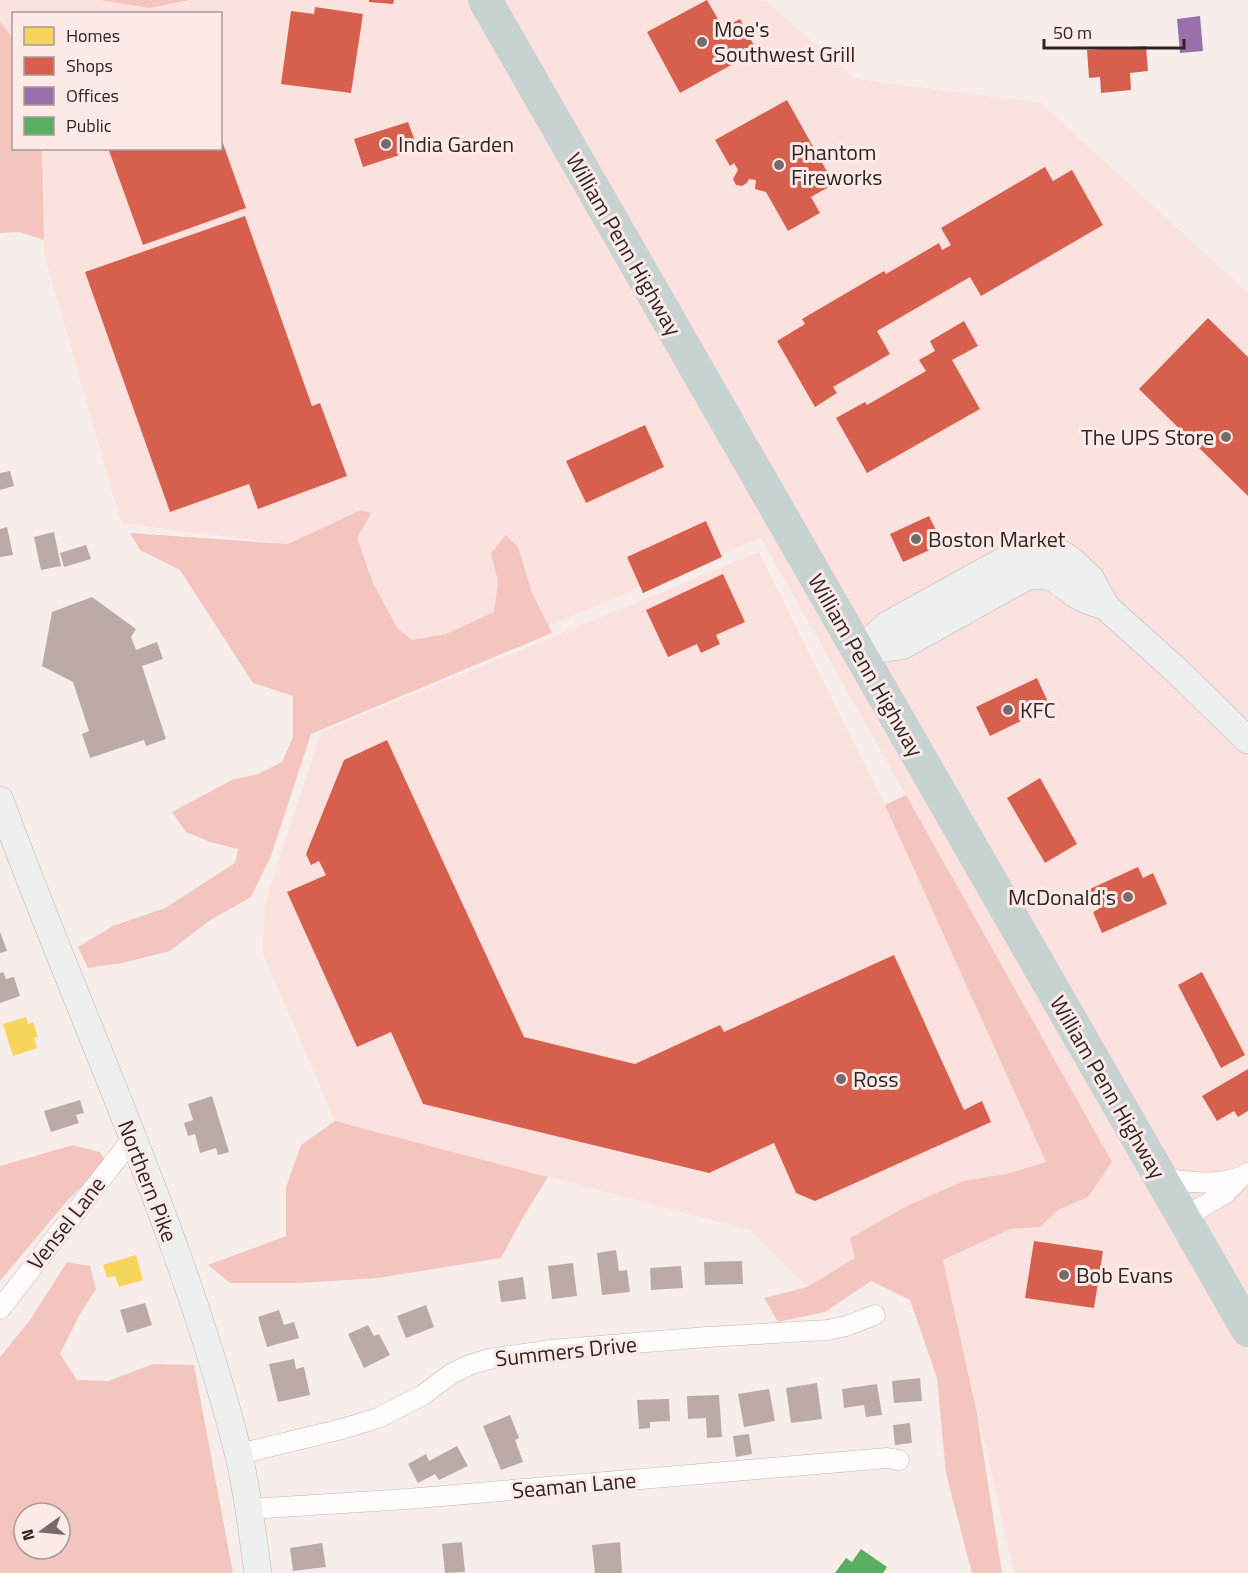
<svg xmlns="http://www.w3.org/2000/svg" width="1248" height="1573" font-family="'Titillium Web',sans-serif">
<style>
.built{fill:#fbe2df}
.forest{fill:#f4c5bf;fill-rule:evenodd}
.homes{fill:#f6d55c}
.shops{fill:#d6604d}
.offices{fill:#9970ab}
.public{fill:#5aae61}
.building{fill:#bcaaa8}
.lines{fill:none;stroke-linecap:round;stroke-linejoin:round}
.street-casing{stroke:#beb5b4;stroke-width:21}
.secondary-casing{stroke:#beb5b4;stroke-width:28}
.highway-casing{stroke:#d2cdcc;stroke-width:34}
.street{stroke:#fefcfc;stroke-width:20}
.secondary{stroke:#eef0ef;stroke-width:27}
.highway{stroke:#c7d2d2;stroke-width:33}
.poi-dot{fill:#766b6a;stroke:#fceae8;stroke-width:2}
.labels{text-anchor:middle;dominant-baseline:central;stroke-width:6;stroke-linejoin:round;paint-order:stroke}
.poi-label{font-size:22px;fill:#302524;stroke:#fceae8;text-anchor:start}
.street-label{font-size:22px;fill:#302524;stroke:#fceae8}
</style>
<rect width="100%" height="100%" fill="#f7eeec"/>
<g class="built">
<path d="M0 0H765L856 79 1041 103 1248 293V1573H1014L943 1260 1010 1229 1040 1227 1058 1210 1088 1197 1112 1162 761 538 319 720 306 547 121 523 44 254 42 149 220 148V14H14L13 38 0 22Z"/>
<path d="M759 552 885 805 1046 1162 1006 1174 855 1258 807 1287 750 1230 335 1121 263 954 265 903 321 732Z"/>
</g>
<g class="forest">
<path d="M100 0H189L149 8Z"/>
<path d="M0 22 13 38 14 148 42 149 44 240 19 232 0 233Z"/>
<path d="M361 510 371 513 357 538 373 583 397 628 412 640 446 634 494 612 498 582 491 553 506 535 518 547 532 593 552 633 311 734 271 856 251 897 209 921 170 951 122 963 88 968 78 947 113 926 165 908 235 863 238 849 210 842 186 832 172 812 232 780 258 774 282 762 293 737V696L253 683 180 570 140 550 130 533 288 544Z"/>
<path d="M906 795 1112 1162 1088 1197 1058 1210 1040 1227 1010 1229 943 1260 977 1413 1002 1573H972L946 1474 937 1378 910 1300 871 1281 825 1312 778 1322 764 1298 807 1287 855 1258 850 1238 909 1205 964 1181 1006 1174 1046 1162 885 805Z"/>
<path d="M335 1121 548 1177 522 1219 501 1258 378 1278 300 1283H230L208 1265 286 1236V1187L301 1145Z"/>
<path d="M73 1145 100 1152 106 1162 67 1201 0 1281V1166Z"/>
<path d="M67 1262 90 1266 96 1289 80 1314 60 1354 77 1380 108 1381 153 1364 194 1365 233 1573H0V1357L30 1320ZM24 1513H60V1549H24Z"/>
</g>
<g class="homes">
<path d="M26 1017 28 1024 33 1022 38 1037 34 1038 37 1048 13 1056 3 1024Z"/>
<path d="M136 1255 143 1280 119 1287 115 1276 107 1278 103 1265Z"/>
</g>
<g class="shops">
<path d="M369 0H394L393 4 369 2Z"/>
<path d="M707 0 723 28 740 19 757 51 680 93 647 32Z"/>
<path d="M315 7 363 14 351 93 281 84 291 11 314 14Z"/>
<path d="M1146 46 1148 71 1130 73 1131 90 1101 93 1100 77 1089 78 1087 50Z"/>
<path d="M787 100 834 184 811 197 820 213 788 231 766 192 755 189 756 180 749 179 747 183 742 186 736 185 733 179 738 170 734 163 730 166 715 140Z"/>
<path d="M408 122 418 149 363 167 354 139Z"/>
<path d="M221 138 246 208 143 245 108 148H220Z"/>
<path d="M1045 167 1053 181 1072 170 1103 225 981 296 970 277 877 331 890 354 833 387 837 393 815 407 777 341 805 324 802 319 884 271 886 274 939 243 942 250 951 245 941 228Z"/>
<path d="M245 216 312 406 320 403 347 476 258 509 249 484 170 512 85 272Z"/>
<path d="M1208 318 1248 357V496L1139 389Z"/>
<path d="M964 321 978 346 952 360 980 409 867 473 836 418 865 402 867 405 926 371 919 360 935 351 930 341Z"/>
<path d="M645 425 664 467 586 503 566 461Z"/>
<path d="M929 516 943 544 903 562 890 534Z"/>
<path d="M706 521 722 557 643 593 627 557Z"/>
<path d="M723 574 745 622 716 635 720 644 701 653 697 644 668 657 646 610Z"/>
<path d="M1037 678 1048 702 1038 707 1040 712 990 736 976 707Z"/>
<path d="M387 740 524 1037 635 1064 720 1025 724 1032 894 955 964 1110 982 1101 991 1122 815 1201 796 1193 774 1143 709 1173 423 1104 391 1032 357 1047 287 892 326 875 319 861 311 865 306 854 344 760Z"/>
<path d="M1040 778 1077 844 1045 863 1007 798Z"/>
<path d="M1138 867 1143 878 1153 873 1167 904 1102 933 1093 912 1099 909 1090 889Z"/>
<path d="M1202 972 1245 1055 1221 1068 1178 985Z"/>
<path d="M1248 1069V1111L1238 1117 1234 1111 1217 1121 1202 1096Z"/>
<path d="M1034 1241 1103 1251 1094 1308 1025 1298Z"/>
</g>
<path class="offices" d="M1200 16 1203 51 1180 53 1177 19Z"/>
<path class="public" d="M861 1549 887 1567 883 1573H835L846 1558 852 1562Z"/>
<g class="building">
<path d="M10 471 14 486 0 490V473Z"/>
<path d="M7 527 13 555 0 557V529Z"/>
<path d="M54 532 61 566 41 570 34 537Z"/>
<path d="M86 545 91 559 64 567 60 553Z"/>
<path d="M92 597 136 629 131 637 136 650 157 642 163 659 142 666 166 739 146 746 144 740 90 758 82 734 89 731 73 682 42 666 52 612Z"/>
<path d="M0 932 7 951 0 953Z"/>
<path d="M3 972 6 979 14 977 20 996 0 1003V973Z"/>
<path d="M212 1096 229 1152 218 1155 216 1148 200 1153 195 1134 188 1136 184 1123 193 1120 188 1104Z"/>
<path d="M80 1100 84 1113 76 1115 79 1123 51 1132 44 1111Z"/>
<path d="M616 1250 619 1271 627 1270 630 1292 602 1295 597 1253Z"/>
<path d="M742 1261 743 1284 705 1285 704 1262Z"/>
<path d="M573 1263 577 1296 552 1299 548 1266Z"/>
<path d="M681 1266 683 1288 651 1290 650 1268Z"/>
<path d="M523 1277 526 1299 501 1302 498 1281Z"/>
<path d="M145 1303 152 1325 127 1333 120 1310Z"/>
<path d="M426 1305 434 1327 406 1338 397 1316Z"/>
<path d="M279 1310 284 1325 294 1322 299 1338 267 1347 258 1317Z"/>
<path d="M368 1325 374 1336 379 1334 390 1355 364 1368 348 1334Z"/>
<path d="M294 1359 296 1369 304 1367 310 1395 278 1402 269 1364Z"/>
<path d="M920 1378 922 1401 894 1403 892 1381Z"/>
<path d="M817 1383 822 1419 791 1423 786 1388Z"/>
<path d="M877 1384 882 1415 866 1417 864 1405 844 1408 842 1389Z"/>
<path d="M769 1389 775 1421 744 1427 738 1394Z"/>
<path d="M719 1395 722 1437 707 1438 706 1418 688 1419 687 1396Z"/>
<path d="M669 1399 670 1421 650 1422V1428L639 1429 637 1400Z"/>
<path d="M510 1415 519 1438 515 1440 523 1462 501 1470 483 1426Z"/>
<path d="M910 1423 912 1443 895 1445 893 1425Z"/>
<path d="M749 1434 752 1454 736 1457 733 1436Z"/>
<path d="M457 1446 468 1466 439 1480 435 1474 418 1483 408 1464 426 1454 429 1461Z"/>
<path d="M462 1542 465 1572 445 1573 442 1544Z"/>
<path d="M620 1542 622 1573H595L592 1545Z"/>
<path d="M322 1543 326 1567 293 1571 290 1548Z"/>
</g>
<g class="lines">
<defs>
<g id="street">
<path d="M1161 1178C1189 1182 1222 1188 1248 1173"/>
<path d="M1183 1218 1226 1193 1241 1177"/>
<path d="M0 1309 133 1138"/>
<path d="M239 1454 342 1429 378 1418 423 1395 451 1374 469 1365 489 1359 551 1350 707 1337 828 1330 846 1326 875 1315"/>
<path d="M249 1509 407 1499 887 1458 899 1460"/>
</g>
<g id="secondary">
<path d="M859 652 887 625 1014 555 1024 551 1042 549 1062 554 1071 560 1091 579 1106 607 1175 669 1248 740"/>
<path d="M859 652 902 646 1024 578C1048 570 1057 580 1075 594 1084 600 1096 603 1106 607"/>
<path d="M0 800C79 1017 181 1227 238 1452 248 1492 252 1533 258 1573"/>
</g>
<path id="highway" d="M485 0 1248 1330"/>
</defs>
<use href="#street" class="street-casing"/>
<use href="#secondary" class="secondary-casing"/>
<use href="#highway" class="highway-casing"/>
<use href="#street" class="street"/>
<use href="#secondary" class="secondary"/>
<use href="#highway" class="highway"/>
</g>
<g class="poi-dot">
<circle cx="702" cy="42" r="6"/>
<circle cx="386" cy="144" r="6"/>
<circle cx="779" cy="165" r="6"/>
<circle cx="1226" cy="437" r="6"/>
<circle cx="916" cy="539" r="6"/>
<circle cx="1008" cy="710" r="6"/>
<circle cx="1128" cy="897" r="6"/>
<circle cx="841" cy="1079" r="6"/>
<circle cx="1064" cy="1275" r="6"/>
</g>
<g class="labels">
<g class="poi-label">
<text x="714" y="29">Moe's<tspan x="714" dy="25">Southwest Grill</tspan></text>
<text x="398" y="144">India Garden</text>
<text x="791" y="152">Phantom<tspan x="791" dy="25">Fireworks</tspan></text>
<text x="1214" y="437" text-anchor="end">The UPS Store</text>
<text x="928" y="539">Boston Market</text>
<text x="1020" y="710">KFC</text>
<text x="1116" y="897" text-anchor="end">McDonald's</text>
<text x="853" y="1079">Ross</text>
<text x="1076" y="1275">Bob Evans</text>
</g>
<g class="street-label">
<text transform="translate(624 244) rotate(60)">William Penn Highway</text>
<text transform="translate(866 665) rotate(60)">William Penn Highway</text>
<text transform="translate(1108 1087) rotate(60)">William Penn Highway</text>
<text transform="translate(148 1181) rotate(69)">Northern Pike</text>
<text transform="translate(66 1223) rotate(-52)">Vensel Lane</text>
<text transform="translate(566 1351) rotate(-6)">Summers Drive</text>
<text transform="translate(574 1485) rotate(-5)">Seaman Lane</text>
</g>
</g>
<rect x="12" y="12" width="210" height="138" fill="#fceae8" stroke="#aa9b9a" stroke-width="1.5"/>
<rect x="24" y="27" width="30" height="18" fill="#f6d55c" stroke="#aa9b9a" stroke-width="1.5"/>
<text x="66" y="42" font-size="18" fill="#302524">Homes</text>
<rect x="24" y="57" width="30" height="18" fill="#d6604d" stroke="#aa9b9a" stroke-width="1.5"/>
<text x="66" y="72" font-size="18" fill="#302524">Shops</text>
<rect x="24" y="87" width="30" height="18" fill="#9970ab" stroke="#aa9b9a" stroke-width="1.5"/>
<text x="66" y="102" font-size="18" fill="#302524">Offices</text>
<rect x="24" y="117" width="30" height="18" fill="#5aae61" stroke="#aa9b9a" stroke-width="1.5"/>
<text x="66" y="132" font-size="18" fill="#302524">Public</text>
<g transform="translate(42 1531) rotate(255)"><circle r="28" fill="#fceae8" stroke="#aa9b9a" stroke-width="1.5"/>
<path d="M0-4.5L10 22L0 15L-10 22Z" fill="#766b6a"/>
<text y="-9" font-size="16" font-weight="bold" text-anchor="middle" fill="#302524">N</text>
</g>
<path d="M1044 39v9h140v-9" fill="none" stroke="#302524" stroke-width="3"/>
<text x="1053" y="39" font-size="18" fill="#302524" stroke="#fceae8" stroke-width="4.5" paint-order="stroke">50 m</text>
</svg>
